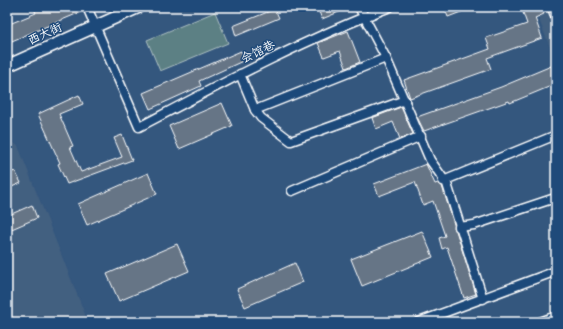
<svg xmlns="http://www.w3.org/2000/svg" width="563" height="329" font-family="Pangolin,'LXGW WenKai TC',sans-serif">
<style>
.built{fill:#436080}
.green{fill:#5c8084;stroke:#aec0c2}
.building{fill:#667586;stroke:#fff}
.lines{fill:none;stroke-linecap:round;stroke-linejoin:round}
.pedestrian-casing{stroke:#fff;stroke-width:9}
.minor-casing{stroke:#fff;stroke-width:11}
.secondary-casing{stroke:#fff;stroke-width:14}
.pedestrian{stroke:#1f4a7a;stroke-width:6}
.minor{stroke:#1f4a7a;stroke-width:8}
.secondary{stroke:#1f4a7a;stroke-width:11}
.labels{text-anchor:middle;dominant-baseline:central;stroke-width:3;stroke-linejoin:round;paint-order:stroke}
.street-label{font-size:12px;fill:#fff;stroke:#1f4a7a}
</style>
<rect width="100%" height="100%" fill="#34577e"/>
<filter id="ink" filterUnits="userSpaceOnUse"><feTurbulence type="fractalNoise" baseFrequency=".025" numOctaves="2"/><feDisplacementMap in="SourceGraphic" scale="8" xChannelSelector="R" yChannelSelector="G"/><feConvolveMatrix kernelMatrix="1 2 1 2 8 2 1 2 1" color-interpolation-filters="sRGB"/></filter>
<g filter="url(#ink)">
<g class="built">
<path d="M534 7H556V62Z"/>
<path d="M7 138 18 146 88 322H7Z"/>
</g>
<path class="green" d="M215 12 228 43 160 71 147 40Z"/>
<g class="building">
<path d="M33 7H79L81 12 7 43V25L36 13Z"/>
<path d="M317 7H351L322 19Z"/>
<path d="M444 7H474L448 17Z"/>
<path d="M521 7H541L544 14 535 18 542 38 487 58 491 69 410 98 404 80 490 49 486 38 527 24Z"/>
<path d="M275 9 279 18 236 36 233 26Z"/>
<path d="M348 31 360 62 346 68 340 51 324 57 318 43Z"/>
<path d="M241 51 245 60 199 81 201 86 150 109 143 93Z"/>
<path d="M556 64V84L510 103 509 101 424 131 417 117 501 87Z"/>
<path d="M79 95 83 104 59 114 73 146 70 147 81 172 122 157 114 138 122 135 132 160 67 184 58 164 60 163 38 114Z"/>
<path d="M222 103 232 126 179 149 169 126Z"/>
<path d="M401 107 413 134 400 139 393 122 376 129 372 118Z"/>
<path d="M426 164 435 184 438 183 442 186 476 294 464 298 447 247 442 249 439 238 445 236 433 201 423 205 415 182 379 196 374 184Z"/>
<path d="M15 171 21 183 7 189V174Z"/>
<path d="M148 173 157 194 87 225 78 204Z"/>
<path d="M32 205 37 218 7 231V216Z"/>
<path d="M422 231 433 257 362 286 351 259Z"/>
<path d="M177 244 189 271 119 301 107 274Z"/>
<path d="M295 263 303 282 245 307 237 289Z"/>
</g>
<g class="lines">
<defs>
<path id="pedestrian" d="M551 7 556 22"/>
<g id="minor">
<path d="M87 7 139 127C221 84 303 40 390 7"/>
<path d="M359 7 386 58 430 160 447 184 483 299"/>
<path d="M240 74 255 110 261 118 291 141 405 100"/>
<path d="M255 110 386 58"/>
<path d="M443 181 556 135"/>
<path d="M292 191 421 136"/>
<path d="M459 227 474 225 552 199 556 200"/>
<path d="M419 322 556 271"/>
<path d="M540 322 556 316"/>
</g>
<path id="secondary" d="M7 66 139 7"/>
</defs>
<use href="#pedestrian" class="pedestrian-casing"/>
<use href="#minor" class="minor-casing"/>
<use href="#secondary" class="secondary-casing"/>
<use href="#pedestrian" class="pedestrian"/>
<use href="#minor" class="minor"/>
<use href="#secondary" class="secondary"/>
</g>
</g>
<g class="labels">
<g class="street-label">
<text transform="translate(45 34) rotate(-25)">西大街</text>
<text transform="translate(258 52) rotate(-26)">会馆巷</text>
</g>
</g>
<rect width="563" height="329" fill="none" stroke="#1f4a7a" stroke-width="24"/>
<rect x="12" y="12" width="539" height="305" fill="none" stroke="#fff" stroke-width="1.5" filter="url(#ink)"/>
</svg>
